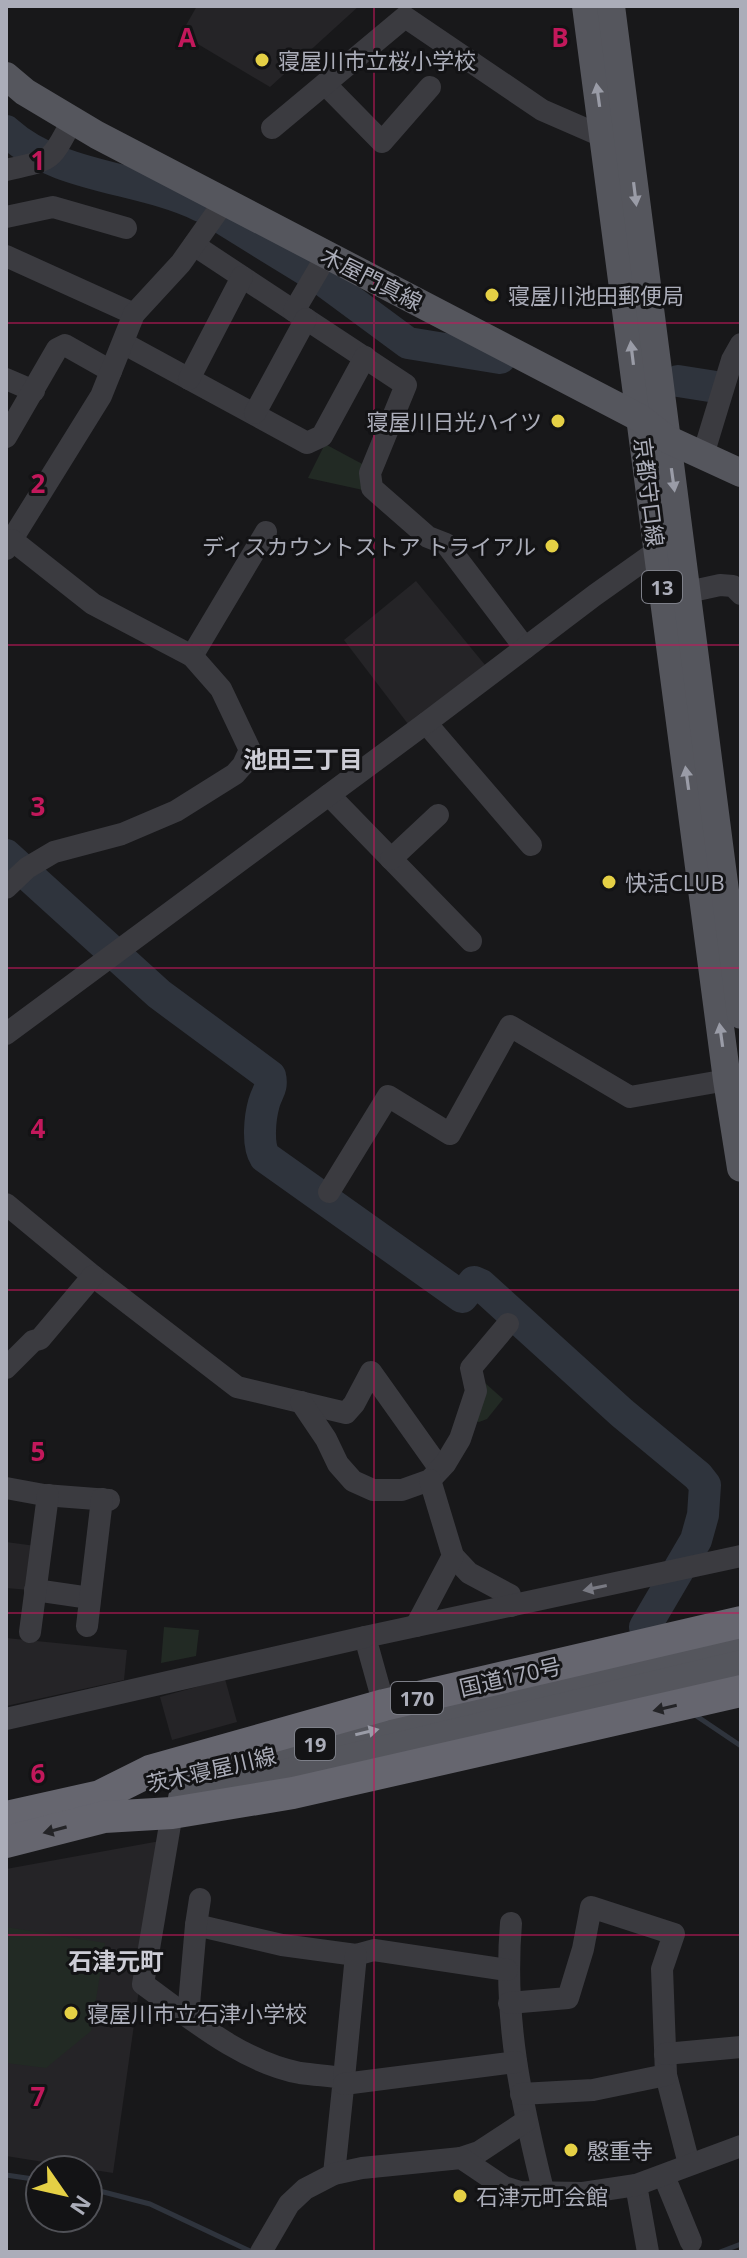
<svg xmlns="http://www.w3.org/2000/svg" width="747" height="2258" font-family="'Open Sans','Noto Sans JP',sans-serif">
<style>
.built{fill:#252427}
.green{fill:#222a24}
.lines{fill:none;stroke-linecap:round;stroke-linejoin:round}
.stream{stroke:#2f343d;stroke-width:5}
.river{stroke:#2f343d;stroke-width:32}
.minor{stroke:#3b3b40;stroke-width:22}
.major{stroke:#55565d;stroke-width:28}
.highway{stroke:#66666f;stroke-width:32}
.oneway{fill:#9a9ca7}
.oneway2{fill:#797a83}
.oneway3{fill:#242427}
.grid{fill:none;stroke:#c2185b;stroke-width:2;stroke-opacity:0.55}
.poi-dot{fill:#e5d045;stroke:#131315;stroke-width:3}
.labels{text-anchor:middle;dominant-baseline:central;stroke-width:6;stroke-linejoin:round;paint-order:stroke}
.shield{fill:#131315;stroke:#7d7f88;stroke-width:2}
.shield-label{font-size:20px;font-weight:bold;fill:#abadb9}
.poi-label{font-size:22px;fill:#abadb9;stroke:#131315;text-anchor:start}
.street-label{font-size:22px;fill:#abadb9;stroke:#131315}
.neighbourhood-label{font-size:24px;font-weight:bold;fill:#ccccd5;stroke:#131315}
.grid-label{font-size:26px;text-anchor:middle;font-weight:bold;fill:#c2185b;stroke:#131315;stroke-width:6;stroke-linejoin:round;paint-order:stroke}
</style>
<rect width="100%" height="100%" fill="#18181a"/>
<g class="built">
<path d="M197 6H359L270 87 181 34Z"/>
<path d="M416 581 485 665 408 724 344 640Z"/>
<path d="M6 1542 36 1546 30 1590 6 1588Z"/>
<path d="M6 1638 127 1650 124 1680 6 1706Z"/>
<path d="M225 1679 237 1722 172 1740 160 1697Z"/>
<path d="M160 1841 113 2173 6 2156V1869Z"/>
</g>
<g class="green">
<path d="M325 444 366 466 363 490 308 478Z"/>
<path d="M476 1375 503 1399 487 1419 479 1422 472 1420Z"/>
<path d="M164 1627 199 1630 196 1656 161 1663Z"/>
<path d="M6 1927 105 1943 91 2031 46 2068 6 2063Z"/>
</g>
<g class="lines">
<g class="stream">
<path d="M692 1713 741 1746"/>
<path d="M6 2175 40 2180"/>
<path d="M88 2188 150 2204 252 2252"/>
<path d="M720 2252 741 2244"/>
</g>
<g class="river">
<path d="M6 131C59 179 139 176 201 206"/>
<path d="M225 220 324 281 408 343 500 358"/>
<path d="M678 381 716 387"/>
<path d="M6 855 159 994 270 1076C273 1088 267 1092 264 1103 260 1117 257 1145 265 1157L462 1297 474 1282 481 1285 622 1413 698 1476 705 1485 703 1515 696 1540 645 1627"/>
</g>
<g class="minor">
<path d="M325 84 382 142 430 87"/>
<path d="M272 128 405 17 542 110 604 137"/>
<path d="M6 170C53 159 49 164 72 121"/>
<path d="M6 217 53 207 126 228"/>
<path d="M194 245 406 385 370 473 372 488 428 537 446 544 525 648"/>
<path d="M6 256 134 314"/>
<path d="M294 311 327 255"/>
<path d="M123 343 307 443 322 436 365 357"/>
<path d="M6 379 34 391"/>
<path d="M189 379 242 277"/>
<path d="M255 413 306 319"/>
<path d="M6 437 57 349 65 345 111 371"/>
<path d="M703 455 732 360 741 344"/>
<path d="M6 549 101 396 134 314 181 263 224 202"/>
<path d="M688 592 720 585 733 586 741 594"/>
<path d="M192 656 266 532"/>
<path d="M426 723 531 845"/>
<path d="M329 795 471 941"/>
<path d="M391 859 438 815"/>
<path d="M6 888 27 868 54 852 122 834 176 811 235 774 243 765 250 750 221 689 192 656 93 604 12 540"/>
<path d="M6 1034 426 723 595 595 657 551"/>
<path d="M329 1192 388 1096 450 1134 510 1026 630 1097 727 1080"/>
<path d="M6 1204 93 1276 237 1387 346 1413 354 1404 371 1372 440 1469"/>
<path d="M6 1368 33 1341 40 1339 93 1276"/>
<path d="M301 1402 326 1439 338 1464 353 1481 373 1490H402L430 1480 445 1464 460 1439 476 1391 471 1368 508 1324"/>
<path d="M6 1488 44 1495 109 1500"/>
<path d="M453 1556 469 1573 510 1595 511 1606"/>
<path d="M35 1590 90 1598"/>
<path d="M87 1626 102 1499"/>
<path d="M416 1626 453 1556 430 1480"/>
<path d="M30 1632 48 1495"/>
<path d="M384 1705 365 1637 741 1556"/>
<path d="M6 1719 365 1637"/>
<path d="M172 1813 143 1984C190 2018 242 2062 300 2073 315 2075 330 2076 344 2078L334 2174"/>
<path d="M511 1923C503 2019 521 2101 544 2194"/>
<path d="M196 1925 282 1945 356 1955 374 1950 507 1970"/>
<path d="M509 2003 568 1998 583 1949 591 1907 674 1934 662 1969 666 2075 689 2164"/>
<path d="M188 2016 196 1925 200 1899"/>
<path d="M665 2054 741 2047"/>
<path d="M344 2078 356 1955"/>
<path d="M344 2084 516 2062"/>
<path d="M521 2094 593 2090 666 2075"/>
<path d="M461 2158 479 2152 526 2121"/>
<path d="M664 2176 691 2242"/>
<path d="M636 2185 648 2252"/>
<path d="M261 2252 289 2204 305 2189 334 2174 362 2168 461 2158 504 2187 520 2192 583 2193 636 2185 741 2146"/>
</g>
<g class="major">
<path d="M586 6 727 1080 741 1168"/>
<path d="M611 6 741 1015"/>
<path d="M6 76 25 92 97 135 640 418 667 439 741 473"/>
<path d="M206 1770 741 1642"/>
<path d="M182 1798 741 1664"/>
</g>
<g class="highway">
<path d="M6 1817 100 1796 150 1771 384 1705 741 1622"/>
<path d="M6 1842 104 1817 172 1813 293 1793 741 1691"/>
</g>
</g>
<defs><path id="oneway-solid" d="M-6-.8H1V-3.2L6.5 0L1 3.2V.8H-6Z" transform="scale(2)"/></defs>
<g class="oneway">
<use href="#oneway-solid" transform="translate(598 95) rotate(-98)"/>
<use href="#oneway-solid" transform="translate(635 194) rotate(83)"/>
<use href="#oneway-solid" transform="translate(632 353) rotate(-97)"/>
<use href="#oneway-solid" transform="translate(673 480) rotate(82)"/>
<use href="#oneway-solid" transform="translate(687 778) rotate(-98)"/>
<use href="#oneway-solid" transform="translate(721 1035) rotate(-98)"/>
<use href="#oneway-solid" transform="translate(367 1732) rotate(-13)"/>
</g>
<use class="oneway2" href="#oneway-solid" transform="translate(595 1588) rotate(168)"/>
<g class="oneway3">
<use href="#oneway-solid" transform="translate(665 1708) rotate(167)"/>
<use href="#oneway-solid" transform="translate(55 1830) rotate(165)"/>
</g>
<path class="grid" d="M374 6V2252M6 323H741M6 645H741M6 968H741M6 1290H741M6 1613H741M6 1935H741"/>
<g class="poi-dot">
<circle cx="262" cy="60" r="8"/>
<circle cx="492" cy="295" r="8"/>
<circle cx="558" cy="421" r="8"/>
<circle cx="552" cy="546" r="8"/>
<circle cx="609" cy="882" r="8"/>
<circle cx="71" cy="2013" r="8"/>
<circle cx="571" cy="2150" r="8"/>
<circle cx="460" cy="2196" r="8"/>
</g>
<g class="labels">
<g class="shield">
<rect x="642" y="571" width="40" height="32" rx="6"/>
<rect x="391" y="1682" width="52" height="32" rx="6"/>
<rect x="295" y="1728" width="40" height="32" rx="6"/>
</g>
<g class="shield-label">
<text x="662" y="587">13</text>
<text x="417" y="1698">170</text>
<text x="315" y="1744">19</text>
</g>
<g class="poi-label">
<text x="278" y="60">寝屋川市立桜小学校</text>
<text x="508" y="295">寝屋川池田郵便局</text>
<text x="542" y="421" text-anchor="end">寝屋川日光ハイツ</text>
<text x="536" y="546" text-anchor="end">ディスカウントストア トライアル</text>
<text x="625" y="882">快活CLUB</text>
<text x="87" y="2013">寝屋川市立石津小学校</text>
<text x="587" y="2150">慇重寺</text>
<text x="476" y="2196">石津元町会館</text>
</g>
<g class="street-label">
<text transform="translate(372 278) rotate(27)">木屋門真線</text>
<text transform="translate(650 492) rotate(83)">京都守口線</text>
<text transform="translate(510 1676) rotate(-13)">国道170号</text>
<text transform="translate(211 1769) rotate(-13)">茨木寝屋川線</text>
</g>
<g class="neighbourhood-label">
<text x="303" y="758">池田三丁目</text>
<text x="116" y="1960">石津元町</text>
</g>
</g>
<g class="grid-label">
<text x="187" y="47">A</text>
<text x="560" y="47">B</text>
<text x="38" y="170">1</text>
<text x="38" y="493">2</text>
<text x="38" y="816">3</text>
<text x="38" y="1138">4</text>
<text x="38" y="1461">5</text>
<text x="38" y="1783">6</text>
<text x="38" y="2106">7</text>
</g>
<rect width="747" height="2258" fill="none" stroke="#abadb9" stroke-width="16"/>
<g transform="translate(64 2194) rotate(124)"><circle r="38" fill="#131315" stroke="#505157" stroke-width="2"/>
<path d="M0-6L14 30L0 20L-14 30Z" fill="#e5d045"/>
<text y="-12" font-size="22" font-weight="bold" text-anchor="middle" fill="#abadb9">N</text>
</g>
</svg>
